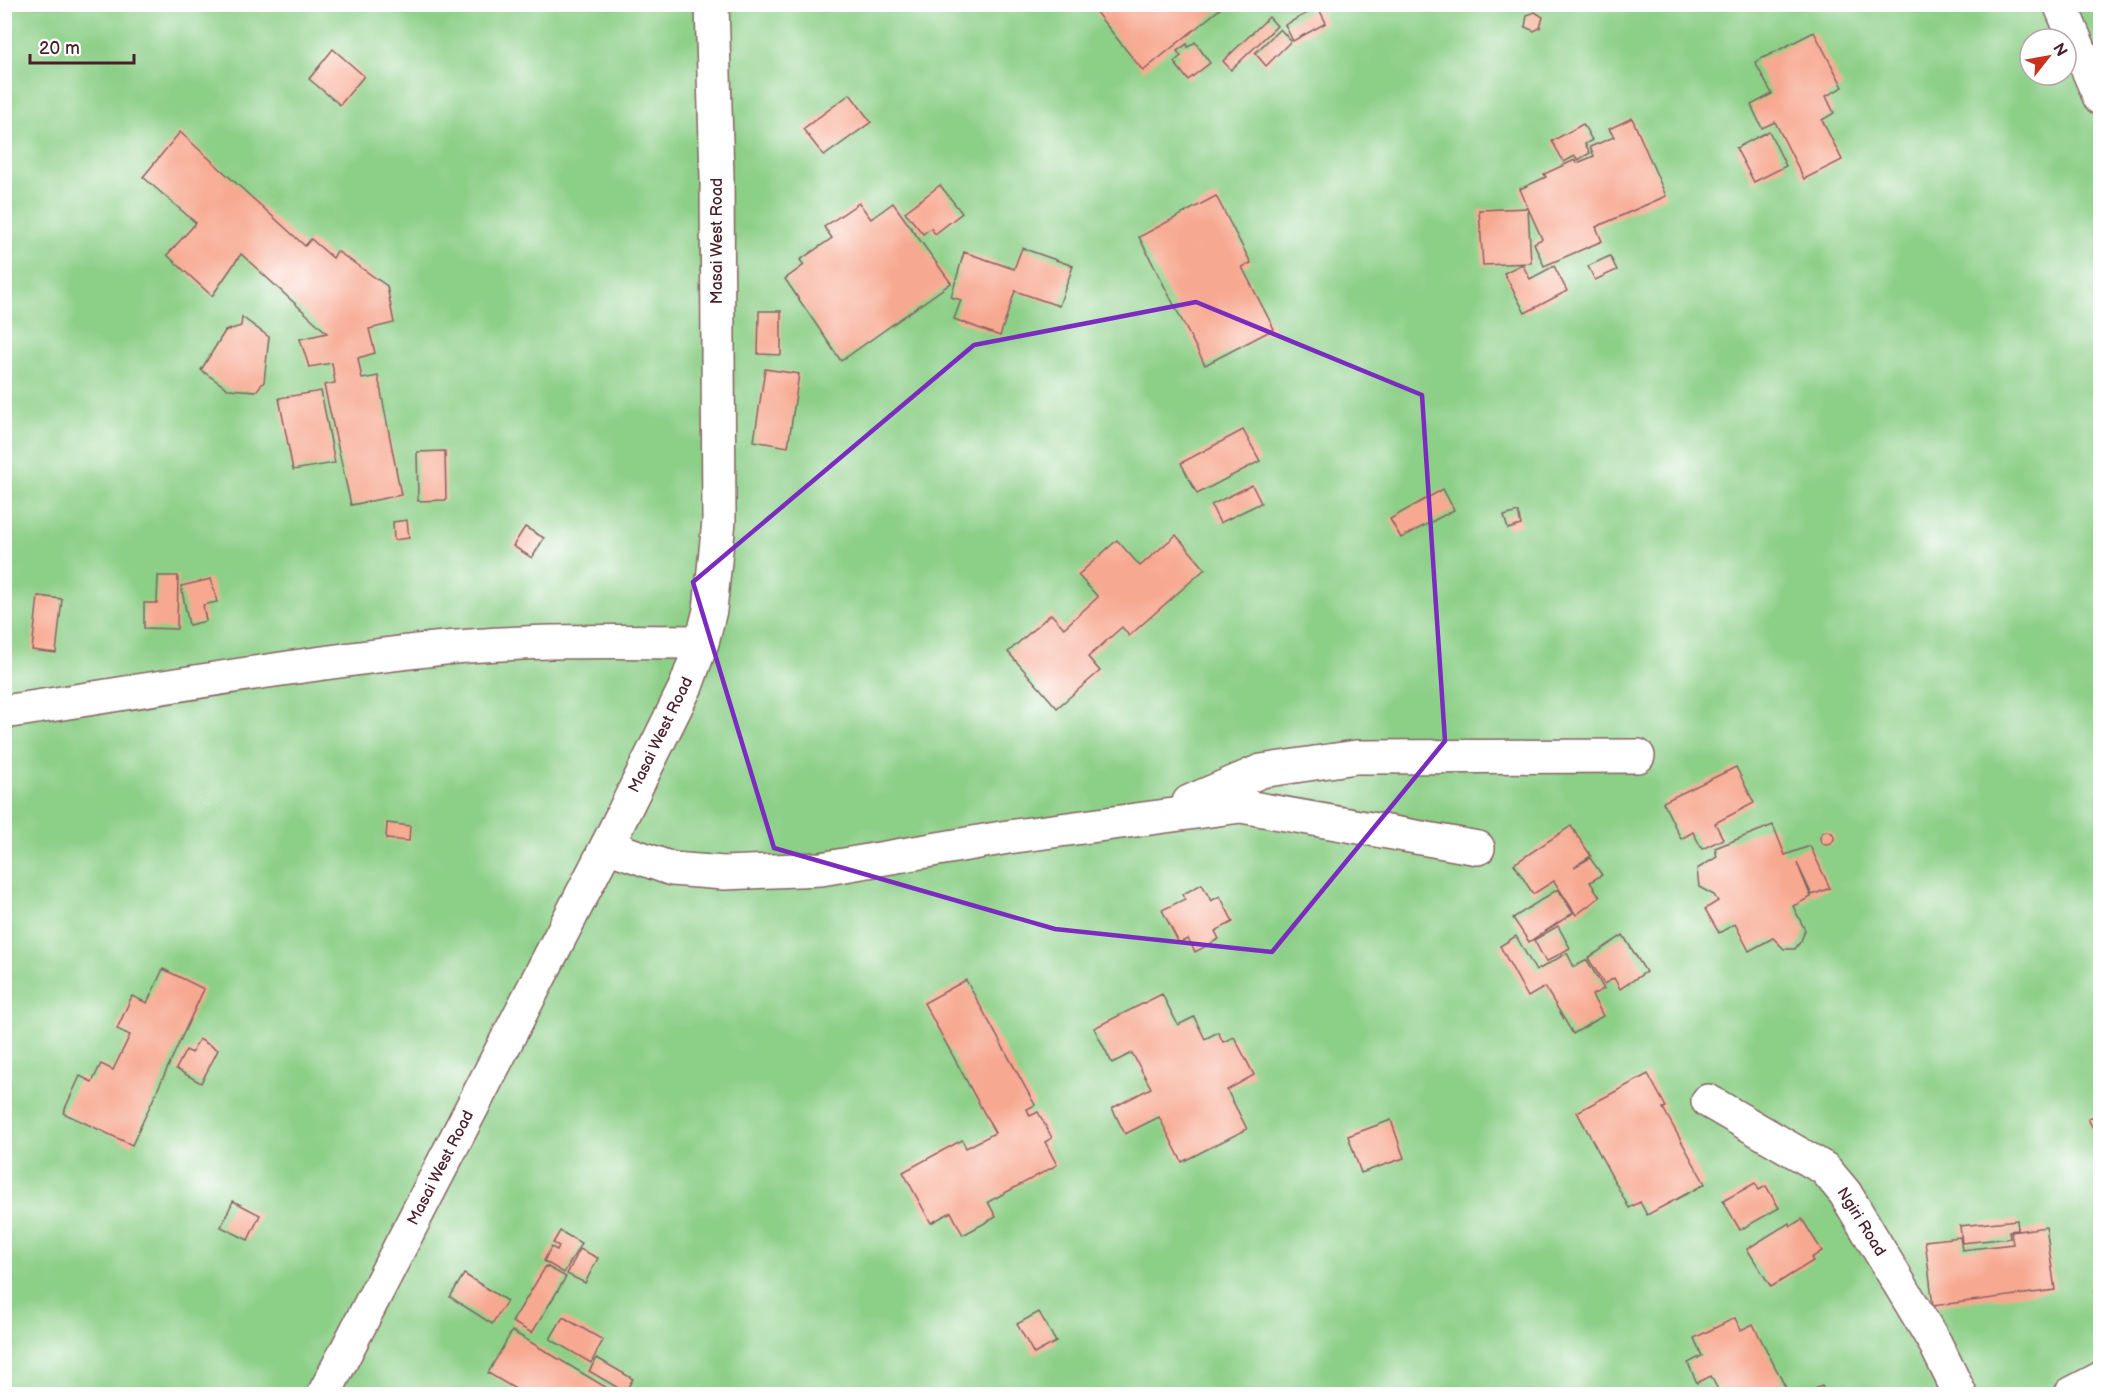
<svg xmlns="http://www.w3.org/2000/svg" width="2105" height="1399" font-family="'Balsamiq Sans',sans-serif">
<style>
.green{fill:#8ccf87;stroke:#6b7759;stroke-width:1.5;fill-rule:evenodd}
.building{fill:#f7a890}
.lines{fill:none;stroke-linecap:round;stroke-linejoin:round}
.minor-casing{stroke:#866261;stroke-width:36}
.minor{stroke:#fff;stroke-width:33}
.marked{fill:none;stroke:#7b2cbf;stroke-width:4.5;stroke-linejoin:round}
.labels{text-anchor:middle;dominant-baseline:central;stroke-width:4.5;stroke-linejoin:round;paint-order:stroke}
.street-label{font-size:16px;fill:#4a1f2b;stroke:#fff}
</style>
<rect width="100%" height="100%" fill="#fff"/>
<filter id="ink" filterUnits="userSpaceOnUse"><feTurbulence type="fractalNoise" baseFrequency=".0167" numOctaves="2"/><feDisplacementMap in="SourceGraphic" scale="12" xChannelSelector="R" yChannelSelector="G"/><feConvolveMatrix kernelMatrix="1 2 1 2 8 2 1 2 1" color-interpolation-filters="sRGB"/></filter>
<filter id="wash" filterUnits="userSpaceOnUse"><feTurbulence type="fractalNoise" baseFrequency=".008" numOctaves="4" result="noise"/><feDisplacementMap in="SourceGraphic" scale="24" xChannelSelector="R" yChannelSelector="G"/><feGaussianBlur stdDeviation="1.35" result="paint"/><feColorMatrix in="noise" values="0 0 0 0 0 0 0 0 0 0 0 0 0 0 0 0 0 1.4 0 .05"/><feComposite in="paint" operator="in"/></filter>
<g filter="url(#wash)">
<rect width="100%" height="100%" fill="#f4dfc4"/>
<path class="green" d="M5 5H2100V1394H5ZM2030 39H2066V75H2030Z"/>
<g id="blocks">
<g class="building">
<path d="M1102 4H1226L1143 71 1095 11Z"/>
<path d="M1318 7 1326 23 1293 41 1285 25Z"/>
<path d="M1535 12 1543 17 1540 28 1534 31 1525 27 1527 15Z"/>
<path d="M1269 17 1277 26 1231 70 1223 61Z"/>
<path d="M1280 29 1291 41 1266 66 1255 53Z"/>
<path d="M1814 32 1843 87 1826 96 1834 113 1822 120 1842 160 1804 179 1775 122 1762 128 1751 105 1772 94 1755 62Z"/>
<path d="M1195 42 1210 63 1188 80 1174 62 1181 56 1177 51 1187 44 1188 47Z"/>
<path d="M333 49 364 76 340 105 309 79Z"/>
<path d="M850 94 871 122 824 156 803 129Z"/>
<path d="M1632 118 1666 196 1596 227 1602 241 1544 266 1534 243 1542 239 1528 208 1531 263 1483 265 1479 210 1528 208 1520 189 1546 177 1544 174 1575 160 1577 163 1594 156 1590 147 1614 137 1609 129Z"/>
<path d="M1583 124 1592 140 1585 144 1590 153 1578 160 1575 156 1564 162 1552 141Z"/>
<path d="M1769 131 1786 166 1754 182 1736 148Z"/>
<path d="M180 132 305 246 311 239 333 258 337 251 387 286 394 323 369 329 375 353 358 358 362 379 378 376 401 495 351 505 324 385 335 383 332 363 309 367 300 339 327 333 241 254 212 296 167 255 196 223 143 177Z"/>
<path d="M940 185 962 213 935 234 931 228 923 234 905 212Z"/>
<path d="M1216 196 1251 263 1242 267 1274 329 1205 365 1139 237Z"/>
<path d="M859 203 871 219 893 203 951 283 841 361 785 279 804 265 800 260 832 238 824 227Z"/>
<path d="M1022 248 1073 266 1059 306 1015 291 1000 336 954 319 961 300 951 297 964 252 1014 269Z"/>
<path d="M1610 256 1617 270 1595 280 1588 266Z"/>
<path d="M1522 264 1530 279 1554 266 1567 291 1525 313 1504 273Z"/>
<path d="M759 311H781V355L758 354Z"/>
<path d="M242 317 269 337 264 382 256 391 228 389 201 370 225 331 241 326Z"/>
<path d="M765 369 799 374 788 447 754 441Z"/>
<path d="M321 391 335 463 293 470 279 398Z"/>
<path d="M1243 430 1260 461 1197 494 1181 463Z"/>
<path d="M445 451 446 500 418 501 417 452Z"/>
<path d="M1252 485 1261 503 1220 523 1211 505Z"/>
<path d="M1443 489 1454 510 1401 538 1390 519Z"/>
<path d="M1518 512 1521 525 1508 529 1504 516Z"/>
<path d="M407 520 409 538 394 540 393 522Z"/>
<path d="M525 527 544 538 532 558 513 546Z"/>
<path d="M1176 535 1205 569 1129 636 1122 627 1088 657 1100 671 1057 708 1008 652 1051 614 1064 628 1098 597 1078 575 1117 540 1140 566Z"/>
<path d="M158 576H178L177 629 144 628V603H157Z"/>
<path d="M211 579 217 602 203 605 206 621 189 625 181 586Z"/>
<path d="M38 596 62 599 56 653 32 650Z"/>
<path d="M1736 767 1754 803 1715 823 1723 839 1702 849 1693 832 1681 839 1663 802Z"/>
<path d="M387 823 410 826 409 841 386 839Z"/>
<path d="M1773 825 1785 855 1810 846 1830 888 1812 895 1797 863 1811 897 1793 906 1805 930 1801 941 1795 949H1784L1773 938 1749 951 1735 924 1719 933 1705 909 1718 901 1714 895 1699 887 1697 869 1717 857 1715 848Z"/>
<path d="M1571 826 1591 856 1574 867 1590 858 1602 875 1590 882 1600 897 1576 915 1554 881 1533 894 1514 864Z"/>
<circle cx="1827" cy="838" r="7"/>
<path d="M1202 884 1211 901 1220 896 1233 922 1215 931 1219 939 1195 952 1188 939 1179 943 1162 910 1185 899 1183 894Z"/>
<path d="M1558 889 1573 913 1529 942 1513 918Z"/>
<path d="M1558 926 1570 948 1546 962 1534 940Z"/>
<path d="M1623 935 1646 972 1620 989 1614 978 1604 984 1588 958Z"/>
<path d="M1516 936 1536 971 1567 953 1574 967 1587 960 1604 989 1592 995 1603 1016 1573 1034 1545 987 1528 997 1500 946Z"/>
<path d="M163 969 204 989 132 1145 63 1113 80 1076 92 1082 101 1064 113 1070 130 1035 117 1029 132 996 147 1003Z"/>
<path d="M966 980 1035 1105 1027 1109 1030 1116 1038 1112 1052 1138 1045 1142 1057 1165 988 1202 996 1217 963 1235 951 1212 931 1223 903 1172 962 1140 966 1148 995 1133 924 1003Z"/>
<path d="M1162 994 1178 1025 1194 1017 1205 1039 1218 1032 1223 1042 1234 1037 1254 1075 1227 1090 1247 1129 1182 1162 1159 1117 1125 1134 1112 1108 1151 1088 1132 1053 1112 1063 1094 1028Z"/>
<path d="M199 1039 218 1050 201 1083 176 1069 186 1050 192 1053Z"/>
<path d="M1648 1074 1666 1107 1663 1108 1705 1184 1647 1215 1640 1202 1629 1208 1577 1112Z"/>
<path d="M2100 1112V1141L2088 1119Z"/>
<path d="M1391 1120 1404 1158 1361 1173 1348 1136Z"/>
<path d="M1755 1183 1759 1190 1766 1186 1779 1208 1740 1230 1723 1201Z"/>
<path d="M233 1201 260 1215 248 1240 221 1227Z"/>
<path d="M1802 1219 1822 1251 1811 1258 1813 1261 1771 1287 1747 1249 1789 1223 1791 1226Z"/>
<path d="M2017 1220 2018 1230 2009 1231 2010 1238 1962 1243 1960 1226Z"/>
<path d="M2046 1227 2055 1290 1933 1306 1925 1241 1960 1237 1962 1250 2013 1244 2011 1232Z"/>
<path d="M560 1231 581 1243 564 1273 544 1261 551 1247 557 1250 559 1246 553 1243Z"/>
<path d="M580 1249 598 1258 585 1283 567 1274Z"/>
<path d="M546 1266 566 1277 532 1333 512 1322Z"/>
<path d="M464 1274 507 1301 492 1324 450 1297Z"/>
<path d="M2095 1290H2100V1311L2094 1310Z"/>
<path d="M1039 1312 1056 1342 1034 1354 1017 1324Z"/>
<path d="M563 1317 603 1340 591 1363 550 1339Z"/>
<path d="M1735 1318 1741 1330 1753 1324 1789 1394H1720L1711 1376 1697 1383 1688 1363 1702 1356 1694 1338Z"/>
<path d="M512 1331 617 1394H524L488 1373Z"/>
<path d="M597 1358 633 1379 625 1392 589 1371Z"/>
<path d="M1822 1386 1826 1394H1803Z"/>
</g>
</g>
</g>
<g filter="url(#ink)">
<use href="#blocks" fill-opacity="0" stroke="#866261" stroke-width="1.5"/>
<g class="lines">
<defs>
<g id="minor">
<path d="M2060 4 2100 98"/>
<path d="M4 712C148 690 291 665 435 649 523 640 613 641 702 642"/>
<path d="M1189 802 1261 771 1356 757 1638 756"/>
<path d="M607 846 672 869 724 873 821 869 1008 837 1241 806 1478 848"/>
<path d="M1708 1101 1825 1169 1845 1193 1935 1343 1960 1394"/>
<path d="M324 1394 607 846 686 686 702 642 710 610 719 521 717 177 712 4"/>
<path d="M2071 1394 2100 1379"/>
</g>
</defs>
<use href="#minor" class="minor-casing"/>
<use href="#minor" class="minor"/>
</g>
</g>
<path class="marked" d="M1196 302 1422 395 1445 741 1272 952 1055 929 774 848 693 582 974 345Z"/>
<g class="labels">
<g class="street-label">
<text transform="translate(717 241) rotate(-90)">Masai West Road</text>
<text transform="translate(661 735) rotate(-64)">Masai West Road</text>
<text transform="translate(441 1168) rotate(-63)">Masai West Road</text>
<text transform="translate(1861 1222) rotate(58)">Ngiri Road</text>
</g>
</g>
<rect width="2105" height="1399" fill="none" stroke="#fff" stroke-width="24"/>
<g transform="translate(2048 57) rotate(59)"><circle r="28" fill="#ffffff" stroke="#b7a5aa" stroke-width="1.5"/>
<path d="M0-4.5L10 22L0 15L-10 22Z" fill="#c8321e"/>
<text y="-9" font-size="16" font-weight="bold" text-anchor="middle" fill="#4a1f2b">N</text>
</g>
<path d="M30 54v9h104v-9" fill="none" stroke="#4a1f2b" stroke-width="3"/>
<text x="39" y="54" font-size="18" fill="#4a1f2b" stroke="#ffffff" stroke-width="4.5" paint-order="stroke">20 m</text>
</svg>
